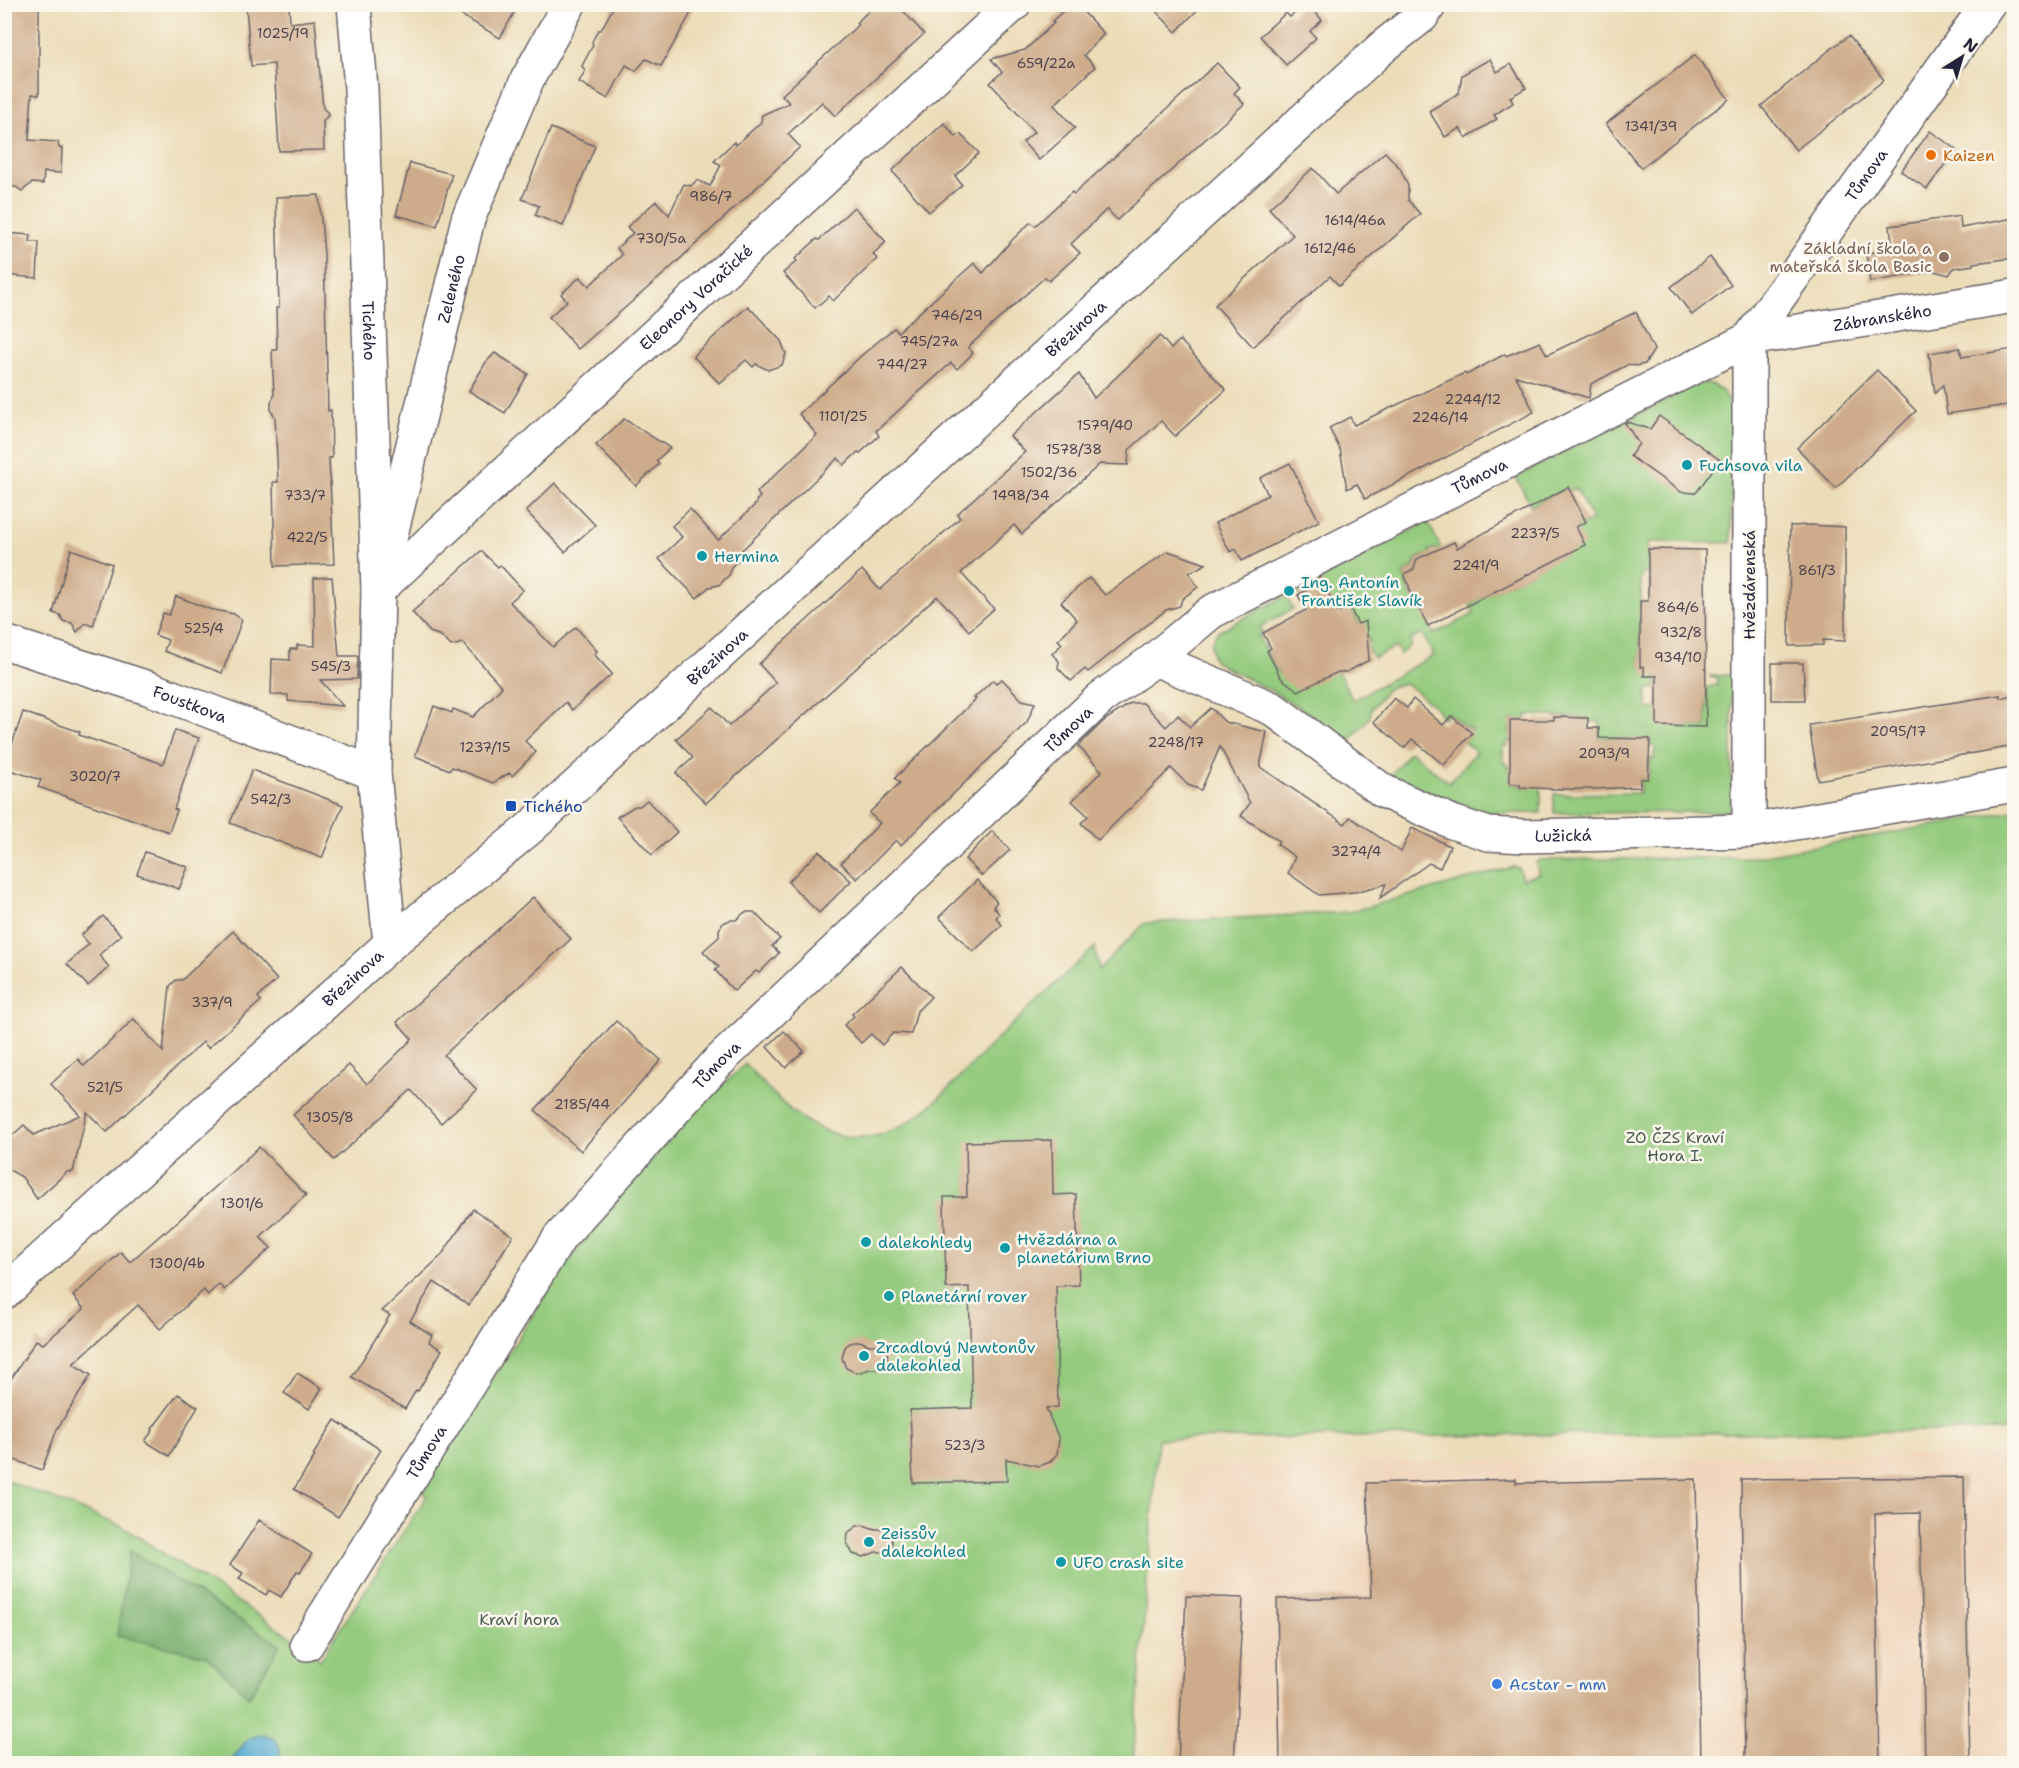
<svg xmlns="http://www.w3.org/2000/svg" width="2019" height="1768" font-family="'Shantell Sans',sans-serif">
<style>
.built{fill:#f0d6bc}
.green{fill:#94cb7e;stroke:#5b765c;stroke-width:1.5;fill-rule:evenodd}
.forest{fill:#77af6d;stroke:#4c6854;stroke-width:1.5}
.water{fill:#55abd1;stroke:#3c6686;stroke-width:1.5}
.building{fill:#ceab8a}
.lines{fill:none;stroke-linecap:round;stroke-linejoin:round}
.minor-casing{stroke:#696367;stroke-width:36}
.minor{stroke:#fff;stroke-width:33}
.food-dot{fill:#e8710a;stroke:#fbf7ec;stroke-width:2}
.education-dot{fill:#8d6e63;stroke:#fbf7ec;stroke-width:2}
.culture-dot{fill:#0f9aa8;stroke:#fbf7ec;stroke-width:2}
.transit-dot{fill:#1a4fb4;stroke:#fbf7ec;stroke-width:2}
.shop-dot{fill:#3f7fe0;stroke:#fbf7ec;stroke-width:2}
.labels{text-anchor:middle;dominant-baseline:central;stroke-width:5;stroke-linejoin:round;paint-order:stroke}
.number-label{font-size:14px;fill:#4d444f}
.food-label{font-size:16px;fill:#c56008;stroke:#fbf7ec;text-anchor:start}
.street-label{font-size:16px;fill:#22223b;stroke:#fbf7ec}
.education-label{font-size:16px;fill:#785e54;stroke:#fbf7ec;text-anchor:end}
.culture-label{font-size:16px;fill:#0d838f;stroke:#fbf7ec;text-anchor:start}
.transit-label{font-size:16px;fill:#164399;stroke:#fbf7ec;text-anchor:start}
.park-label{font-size:16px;fill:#4a5d52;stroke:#fbf7ec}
.shop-label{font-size:16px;fill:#366cbe;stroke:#fbf7ec;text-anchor:start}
</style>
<rect width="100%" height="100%" fill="#fbf7ec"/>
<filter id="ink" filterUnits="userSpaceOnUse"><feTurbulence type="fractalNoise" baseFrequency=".0167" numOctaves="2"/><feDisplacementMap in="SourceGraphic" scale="12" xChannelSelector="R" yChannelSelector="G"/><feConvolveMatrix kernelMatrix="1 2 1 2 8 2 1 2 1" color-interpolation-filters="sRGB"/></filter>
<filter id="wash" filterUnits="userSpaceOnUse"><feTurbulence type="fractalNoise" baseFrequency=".008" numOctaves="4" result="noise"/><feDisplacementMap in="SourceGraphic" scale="24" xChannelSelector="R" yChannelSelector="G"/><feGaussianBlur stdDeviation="1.35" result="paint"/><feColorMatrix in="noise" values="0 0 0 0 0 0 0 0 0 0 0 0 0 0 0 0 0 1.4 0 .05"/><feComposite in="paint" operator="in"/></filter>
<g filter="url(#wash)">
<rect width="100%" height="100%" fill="#ecddb9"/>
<path class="built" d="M2014 1453V1763L1169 1764 1180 1509 1184 1480 1192 1468 1231 1463Z"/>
<g class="green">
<path d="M1708 383C1723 388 1728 396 1731 411V543L1648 542V573L1641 574 1640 666 1644 667 1657 676V688L1647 689V708L1657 709 1665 726 1706 727 1707 687 1717 685V678L1710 677V676L1732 675V812L1554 813V794L1640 793V779H1648L1650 759H1654L1655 745H1650V739L1599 738 1600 722 1588 721V718L1526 715V720H1510V742H1507V746H1503V762L1507 763V767L1510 766V784H1520V787H1541V813H1493L1448 801 1423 791 1391 775 1410 751 1449 783 1476 752 1464 742 1472 730 1467 727 1466 728 1448 713 1443 718 1437 709 1405 683 1387 689 1372 708 1370 717 1348 743 1309 713 1272 691 1224 667 1215 661 1212 655 1211 644 1217 632 1286 596 1293 609 1260 627 1263 633 1258 636 1279 674 1338 672 1353 700 1434 655 1422 634 1410 640 1411 645 1400 654 1396 647 1373 658 1366 644 1370 641 1348 606 1346 607 1338 605 1329 610 1314 625 1298 594 1294 591 1428 522 1443 552 1438 554 1435 548 1429 551 1432 556 1430 557 1424 555 1416 559 1413 568 1403 574 1409 585 1407 586 1412 598 1419 609 1420 608 1434 634 1474 614 1470 604 1534 571 1576 527 1592 520 1576 488 1570 491 1567 488 1531 506 1516 477 1695 385Z"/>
<path d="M2014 811V1430L1158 1439 1133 1763 277 1764 280 1761 248 1739 230 1763H5L4 1479 123 1527 290 1636 320 1660 427 1496 421 1491 553 1283 600 1220 689 1117 745 1064C773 1093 797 1125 838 1135 857 1140 878 1137 896 1129 932 1111 960 1076 988 1048 1023 1013 1059 980 1095 947L1099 970 1145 923 1349 912 1513 867 1519 868 1522 879 1539 874 1536 863 1539 860 1754 857ZM280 1645 249 1697 206 1656Z"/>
</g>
<path class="forest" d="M130 1551 280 1645 249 1697 206 1656 117 1636Z"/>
<path class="water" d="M258 1735 267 1736 276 1740 280 1749V1761L277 1763H230L248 1739Z"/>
<g id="blocks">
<g class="building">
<path d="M9 4H39V95L32 94 29 140 58 142 59 148H62L61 173 44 172 43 184 32 183 22 191 16 187H4V41H10Z"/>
<path d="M270 4H289L290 23 315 20 323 108 329 114 323 121 324 150 279 151 274 64 251 66 246 7Z"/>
<path d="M442 4H519L500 38Z"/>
<path d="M615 4H696L661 66 646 59 636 71 626 65 608 99 579 82 585 71 582 66 593 45 592 42 598 30H601Z"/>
<path d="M876 4H897L924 34 835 116 822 102 788 134 800 147 667 271 578 349 549 317 567 301 561 294 580 277 589 286 622 255 617 248 633 233 627 227 656 201 669 215 684 184 691 186 697 180 710 186 721 165 714 161 734 142 736 145 761 122 762 115 789 103 782 95 858 25 856 23Z"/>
<path d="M1071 4H1076L1104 34 1084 55 1095 67 1054 105 1075 128 1039 160 1023 142 1034 132 990 83 1002 72 991 59 1025 50 1054 23 1052 21Z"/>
<path d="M1149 4H1203L1176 32Z"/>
<path d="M1305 4H1308L1322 20 1310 31 1316 38 1286 65 1260 36 1286 13 1290 17Z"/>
<path d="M1849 36 1884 80 1796 150 1761 106 1832 48Z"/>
<path d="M1695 55 1729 99 1641 168 1606 124Z"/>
<path d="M1490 59 1497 72 1511 64 1526 88 1510 97 1513 103 1494 115 1497 119 1466 138 1460 128 1445 137 1429 111 1459 93 1462 75Z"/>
<path d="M1217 63 1240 87 1234 93 1244 104 1117 220 1107 209 1071 244 1080 253 1049 281 1045 277 968 347 973 353 957 369 951 363 876 431 879 436 860 453 858 452 844 465 838 458 742 550 746 554 731 567 730 574 719 585 709 587 697 598 659 559 682 537 672 526 690 509 718 540 757 503 756 501 760 497 757 492 817 435 799 414 862 355 894 328 898 332 974 263 983 273 1013 239 1031 222 1035 226 1072 192 1074 194Z"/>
<path d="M944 123 956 137 960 134 979 153 955 176 962 185 929 212 892 171Z"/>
<path d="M551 128 595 146 563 226 535 215 539 206 522 199Z"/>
<path d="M1930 131 1956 149 1927 189 1901 171Z"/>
<path d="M1385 152 1400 168 1408 186V200L1420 214 1339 286 1330 276 1253 347 1215 305 1293 235 1269 208 1313 168 1336 194Z"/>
<path d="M410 163 452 174 437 226 396 215Z"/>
<path d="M319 195 324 254 328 411 331 410 332 458H329L334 564 275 566 273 482H278L275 417 271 410V402L274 396 272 350H277L276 308H279L276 197Z"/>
<path d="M854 207 886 242 873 254 877 259 833 301 829 296 815 308 783 273 797 261 795 259 817 239 819 240Z"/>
<path d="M1960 216 1961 228 2014 218V258L1974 263V265L1954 268 1949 275 1934 271 1870 282 1866 253 1893 250 1890 226Z"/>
<path d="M4 233 31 235 30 242H39L37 278 4 275Z"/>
<path d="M1710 257 1731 285 1692 315 1671 287Z"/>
<path d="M748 306 781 341 786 354 782 365 768 370 756 364 753 367 746 360 720 384 693 356Z"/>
<path d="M1636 312 1654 350 1645 364 1635 366 1629 364 1591 384 1589 398 1516 376 1534 412 1365 499 1357 484 1347 489 1340 449 1329 428 1350 417 1354 425 1465 373 1466 375 1505 354 1506 356 1540 342 1547 355Z"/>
<path d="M1160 336 1171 349 1180 340 1226 390 1175 436 1161 421 1129 450 1128 465 1100 464 1022 534 1014 525 961 573 994 609 969 631 937 596 706 803 676 773 693 758 676 739 712 707 729 726 776 683 759 664 862 570 880 590 960 518 957 514 1025 452 1010 436 1079 374 1094 398Z"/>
<path d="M1960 348 1962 357 2014 349V404L1947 414 1943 385 1935 393 1929 353Z"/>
<path d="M495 353 528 374 505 413 469 391 486 362Z"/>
<path d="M1877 370 1916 411 1836 488 1797 448Z"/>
<path d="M1659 416 1720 460 1696 493 1681 492 1630 456 1639 444 1625 423 1627 422 1650 429Z"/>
<path d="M624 419 670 448 656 461 659 464 636 486 596 445Z"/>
<path d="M1290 463 1319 521 1242 561 1236 549 1230 552 1215 523 1268 495 1260 478Z"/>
<path d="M555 483 595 525 565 552 526 511Z"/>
<path d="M1568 487 1586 522 1576 527 1585 545 1428 626 1416 603 1412 599 1409 586 1404 574 1414 569 1417 559 1454 542 1457 548Z"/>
<path d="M1810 525 1845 527V641L1823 640V645L1789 646 1790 526Z"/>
<path d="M71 549 112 564 93 626 85 623 77 632 72 623 63 621 60 615 53 613Z"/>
<path d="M1648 549 1705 550 1706 727 1657 726V676H1644V667H1640V601H1648Z"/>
<path d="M481 551 498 567 500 565 523 590 510 602 553 647 576 627 597 651 594 654 612 674 572 710 566 702 525 741 536 752 512 776 509 773 493 783 452 767 450 770 415 756 434 706 452 713 453 709 473 717 502 687 463 643 451 646 441 636 430 632 412 612Z"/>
<path d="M1168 551 1206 564 1189 573 1198 587 1182 599 1180 606 1166 610 1088 672 1085 669 1071 681 1058 668 1059 661 1052 654 1062 644 1058 640 1077 620 1061 602 1089 578 1105 595Z"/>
<path d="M332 577 339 656H358L357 679 320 680 343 706 288 701V695H271L272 659 290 660V649H297V645L315 646 314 578Z"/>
<path d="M1322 581 1338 612 1349 606 1358 624 1366 621 1369 660 1347 672H1338L1298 691 1281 678 1267 651 1271 648 1263 633 1306 610 1298 595Z"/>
<path d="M176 596 209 609 234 614 242 620 222 673 164 651 168 640 155 635 163 613 169 615Z"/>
<path d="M1772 663H1803L1805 700H1772Z"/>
<path d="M1002 679 1022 700 1035 703 1027 722 901 845 896 840 857 879 841 863 880 823 869 813 900 783 895 778 976 699 974 698 993 680 996 683Z"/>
<path d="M2000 695V698L2014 695V746L1818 780 1809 725Z"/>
<path d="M1394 698 1407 708 1413 699 1443 725 1451 716 1472 733 1444 765 1412 739 1404 748 1374 722Z"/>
<path d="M1131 703H1143L1166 727 1178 715 1190 727 1211 708 1225 722 1267 732 1260 767 1345 824 1350 817 1401 852 1412 828 1450 846 1440 868 1429 863 1380 898 1386 884 1355 892 1319 895 1288 873 1295 857 1277 844 1279 841 1241 816 1250 803 1220 747 1201 790 1188 785 1171 768 1098 840 1081 823 1088 816 1072 801 1102 771 1078 746 1105 720Z"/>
<path d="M23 712 80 732 79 735 163 764 175 730 199 738 174 809 177 810 169 832 38 787 41 780 4 768Z"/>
<path d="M1554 717 1588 718V728H1599V738L1650 739 1648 779H1640V787L1593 789H1554L1520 787V784H1510V720H1554Z"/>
<path d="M252 770 343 805 322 858 230 823Z"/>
<path d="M647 800 677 832 652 855 617 817 635 806H640Z"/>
<path d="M992 831 1010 850 982 876 965 859Z"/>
<path d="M819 851 851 881 819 913 788 882Z"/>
<path d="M145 852 188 867 179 889 137 874Z"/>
<path d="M977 880 997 902 993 906 999 914 996 918 1002 925 973 952 939 917Z"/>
<path d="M533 897 571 939 444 1055 477 1090 441 1123 411 1090 334 1160 293 1115 349 1065 367 1084 412 1039 397 1022Z"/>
<path d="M745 912H754L780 939 772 946 779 953 759 973 756 971 734 991 715 970 719 967 703 951 719 937V930L723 923 730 920H736Z"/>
<path d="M103 916 121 935 99 955 109 967 88 986 67 964 89 944 81 935Z"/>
<path d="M233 931 277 980 258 997 261 1001 208 1048 203 1042 107 1132 87 1112 73 1172H67L37 1199 22 1177 4 1167V1143L24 1125 34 1135 80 1115 51 1084 78 1059 84 1066 134 1019 163 1052 170 986 176 980H182Z"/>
<path d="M902 967 931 997 917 1011 911 1034 893 1033 882 1045 871 1034 861 1043 844 1025 854 1016 852 1014Z"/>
<path d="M616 1021 661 1060 581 1151 535 1110Z"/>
<path d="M784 1031 804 1051 786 1068 767 1047Z"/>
<path d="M1052 1140 1053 1195 1076 1194 1079 1285 1056 1286 1058 1407 1046 1408 1059 1439 1057 1454 1050 1462 1039 1466 1006 1459 1007 1481 913 1483 910 1410 972 1408 969 1287 946 1288 944 1197H967L966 1142Z"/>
<path d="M259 1147 306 1195 260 1237 271 1248 224 1290 219 1284 208 1295 204 1290 160 1329 138 1305 73 1364 91 1375 57 1429 42 1470 4 1456V1390L36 1340 43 1344 84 1309 73 1296 121 1252 130 1262 164 1232 165 1233Z"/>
<path d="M473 1209 513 1236 469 1305 434 1282 410 1321 432 1335 429 1342 442 1350 418 1391 416 1390 405 1409 352 1377 390 1315 382 1311 441 1256Z"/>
<path d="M860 1341 869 1345H887L888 1369H870L857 1373 846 1368 842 1358 845 1347 850 1343Z"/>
<path d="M297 1373 322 1388 309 1409 284 1393Z"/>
<path d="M178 1394 198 1407 169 1456 145 1441 153 1430 152 1429Z"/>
<path d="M335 1420 381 1450 338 1517 294 1489 315 1456 313 1455Z"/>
<path d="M1964 1477 1970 1764H1925L1920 1513 1875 1514 1880 1764H1745L1741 1479Z"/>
<path d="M1516 1479V1483L1696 1479 1701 1764H1280L1277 1599 1371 1597 1367 1483Z"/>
<path d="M259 1520 312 1554 300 1572 297 1571 281 1597 269 1590 266 1595 239 1579 243 1573 230 1565Z"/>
<path d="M863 1525 875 1529H892V1552H876L863 1557 853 1554 847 1543 848 1533 857 1526Z"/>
<path d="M1186 1596 1243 1598 1234 1764H1178Z"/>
</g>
</g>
</g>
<g filter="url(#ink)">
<use href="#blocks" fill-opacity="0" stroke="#696367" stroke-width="1.5"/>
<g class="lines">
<defs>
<g id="minor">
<path id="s1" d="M354 4 361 88 378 590 374 773 390 944"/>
<path id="s2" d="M1749 339 2014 296"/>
<path id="s3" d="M388 547 468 219 527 80 569 4"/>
<path id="s4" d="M378 590 1014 4"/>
<path id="s5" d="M4 642 148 688 374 773"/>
<path id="s6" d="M1155 659 1273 709 1383 791 1452 822 1488 834 1525 836 1749 831 2014 785"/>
<path d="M1749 831V339"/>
<path id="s7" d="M4 1293 390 944 530 828 1385 45 1422 16 1430 4"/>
<path id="s8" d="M307 1644 560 1237 717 1063 1101 698 1155 659 1211 612 1749 339 1988 4"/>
</g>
</defs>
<use href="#minor" class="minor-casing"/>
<use href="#minor" class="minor"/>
</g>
</g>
<circle class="food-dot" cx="1931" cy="155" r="6"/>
<circle class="education-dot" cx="1944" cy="257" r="6"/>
<g class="culture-dot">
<circle cx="1687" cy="465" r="6"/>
<circle cx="702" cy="556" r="6"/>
<circle cx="1289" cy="591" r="6"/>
<circle cx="866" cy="1242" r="6"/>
<circle cx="1005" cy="1248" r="6"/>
<circle cx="889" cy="1296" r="6"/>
<circle cx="864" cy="1356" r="6"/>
<circle cx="869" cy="1542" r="6"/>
<circle cx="1061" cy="1562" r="6"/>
</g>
<rect class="transit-dot" x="505" y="800" width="12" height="12" rx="3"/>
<circle class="shop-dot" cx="1497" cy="1684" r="6"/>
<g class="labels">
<g class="number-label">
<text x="283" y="33">1025/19</text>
<text x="1046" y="63">659/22a</text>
<text x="1651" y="126">1341/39</text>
<text x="711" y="196">986/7</text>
<text x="1355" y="220">1614/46a</text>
<text x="661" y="238">730/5a</text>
<text x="1330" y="248">1612/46</text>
<text x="957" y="315">746/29</text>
<text x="929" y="341">745/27a</text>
<text x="902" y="364">744/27</text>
<text x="1473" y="399">2244/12</text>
<text x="843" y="416">1101/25</text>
<text x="1440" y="417">2246/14</text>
<text x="1105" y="425">1579/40</text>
<text x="1074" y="449">1578/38</text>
<text x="1049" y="472">1502/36</text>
<text x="305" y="495">733/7</text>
<text x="1021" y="495">1498/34</text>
<text x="1535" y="533">2237/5</text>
<text x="307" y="537">422/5</text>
<text x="1476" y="565">2241/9</text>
<text x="1817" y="570">861/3</text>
<text x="1678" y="607">864/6</text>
<text x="204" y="628">525/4</text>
<text x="1681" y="632">932/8</text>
<text x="1678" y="657">934/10</text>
<text x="331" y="666">545/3</text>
<text x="1898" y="731">2095/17</text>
<text x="1176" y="742">2248/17</text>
<text x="485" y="747">1237/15</text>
<text x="1604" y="753">2093/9</text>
<text x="95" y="776">3020/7</text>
<text x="271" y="799">542/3</text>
<text x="1356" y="851">3274/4</text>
<text x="212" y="1002">337/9</text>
<text x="105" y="1087">521/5</text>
<text x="582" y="1104">2185/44</text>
<text x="330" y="1117">1305/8</text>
<text x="242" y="1203">1301/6</text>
<text x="177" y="1263">1300/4b</text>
<text x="965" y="1445">523/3</text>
</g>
<g class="food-label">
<text x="1943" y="155">Kaizen</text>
</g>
<g class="street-label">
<text stroke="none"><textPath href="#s8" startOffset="2188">Tůmova</textPath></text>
<text stroke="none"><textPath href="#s3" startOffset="266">Zeleného</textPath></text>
<text stroke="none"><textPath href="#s4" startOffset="432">Eleonory Voračické</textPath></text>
<text stroke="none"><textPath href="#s2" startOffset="135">Zábranského</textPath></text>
<text stroke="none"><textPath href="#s7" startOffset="1442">Březinova</textPath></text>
<text stroke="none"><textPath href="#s1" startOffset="327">Tichého</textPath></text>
<text stroke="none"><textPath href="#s8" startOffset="1684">Tůmova</textPath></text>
<text transform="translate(1749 585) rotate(-90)">Hvězdárenská</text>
<text stroke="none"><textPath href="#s7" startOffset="956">Březinova</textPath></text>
<text stroke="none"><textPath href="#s5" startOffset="196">Foustkova</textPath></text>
<text stroke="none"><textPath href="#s8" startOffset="1198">Tůmova</textPath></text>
<text stroke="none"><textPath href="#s6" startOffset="454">Lužická</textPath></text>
<text stroke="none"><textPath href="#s7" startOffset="470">Březinova</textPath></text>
<text stroke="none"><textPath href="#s8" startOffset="712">Tůmova</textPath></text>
<text stroke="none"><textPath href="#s8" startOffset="226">Tůmova</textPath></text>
</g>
<g class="education-label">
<text x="1932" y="248">Základní škola a<tspan x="1932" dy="18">mateřská škola Basic</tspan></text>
</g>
<g class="culture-label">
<text x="1699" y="465">Fuchsova vila</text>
<text x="714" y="556">Hermina</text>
<text x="1301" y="582">Ing. Antonín<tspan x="1301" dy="18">František Slavík</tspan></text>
<text x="1017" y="1239">Hvězdárna a<tspan x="1017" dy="18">planetárium Brno</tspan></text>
<text x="878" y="1242">dalekohledy</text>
<text x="901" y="1296">Planetární rover</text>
<text x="876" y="1347">Zrcadlový Newtonův<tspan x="876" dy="18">dalekohled</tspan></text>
<text x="881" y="1533">Zeissův<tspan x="881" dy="18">dalekohled</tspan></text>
<text x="1073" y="1562">UFO crash site</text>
</g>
<g class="transit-label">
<text x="523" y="806">Tichého</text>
</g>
<g class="park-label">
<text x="1675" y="1137">ZO ČZS Kraví<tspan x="1675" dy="18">Hora I.</tspan></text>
<text x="519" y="1619">Kraví hora</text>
</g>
<g class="shop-label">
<text x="1509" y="1684">Acstar - mm</text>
</g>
</g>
<rect width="2019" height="1768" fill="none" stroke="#fbf7ec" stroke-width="24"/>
<g transform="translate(1962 57) rotate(37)" stroke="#fbf7ec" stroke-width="4.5" paint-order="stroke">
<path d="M0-4.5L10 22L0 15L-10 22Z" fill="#22223b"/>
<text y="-9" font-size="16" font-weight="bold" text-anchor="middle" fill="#22223b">N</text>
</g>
</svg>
